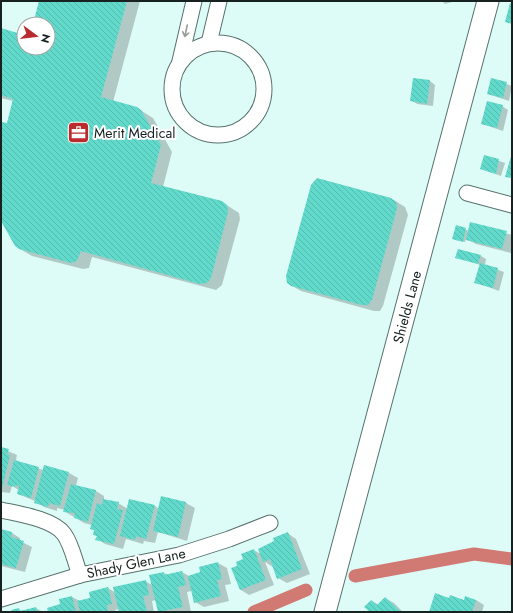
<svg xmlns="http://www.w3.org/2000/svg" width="513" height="613" font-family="Jost,sans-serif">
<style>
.shadow{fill:#0003}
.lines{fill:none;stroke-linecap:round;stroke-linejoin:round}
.canal{stroke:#d17a73;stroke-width:13}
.building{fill:url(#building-back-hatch)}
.street-casing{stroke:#56726d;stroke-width:17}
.secondary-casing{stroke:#56726d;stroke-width:23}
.street{stroke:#fff;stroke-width:15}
.secondary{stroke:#fff;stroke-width:21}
.oneway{stroke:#979c9b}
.labels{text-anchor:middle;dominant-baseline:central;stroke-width:4;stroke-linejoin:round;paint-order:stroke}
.poi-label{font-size:14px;fill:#172220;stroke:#fff;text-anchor:start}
.street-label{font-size:14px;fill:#172220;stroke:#fff}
</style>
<defs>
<pattern id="building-back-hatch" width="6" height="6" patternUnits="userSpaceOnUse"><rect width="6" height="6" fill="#62dacb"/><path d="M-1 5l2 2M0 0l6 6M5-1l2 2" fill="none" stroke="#54bbae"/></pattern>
</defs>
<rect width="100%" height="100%" fill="#defcf7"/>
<g class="shadow">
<path d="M40 1H140L113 102 137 108 153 118 172 152 163 187 222 202 239 213 240 219 222 285 216 290 92 257 89 268 83 269 32 256 20 249 1 219V123L7 124 13 101 1 98V29L24 36V48H48V24H34Z"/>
<path d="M442 1H452V2L445 4Z"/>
<path d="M492 79 512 86 509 101 488 94Z"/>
<path d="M430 81 435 85 433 106 417 104 411 100Z"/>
<path d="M502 106 508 110 503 131 482 124Z"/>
<path d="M485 156 505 163 501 176 481 169Z"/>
<path d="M315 180H320L394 200 405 207 408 215 383 306 380 311H374L301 291 289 284 312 185Z"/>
<path d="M471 223 512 235 511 253 476 244 466 239 465 242 456 240 457 226 469 231Z"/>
<path d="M481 256 486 259 485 265 504 272 499 291 475 282 480 265 456 257Z"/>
<path d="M1 448 17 455 16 460 18 462 43 470 44 466 69 473 78 478 76 486 96 491 104 496V500L118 503 128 509 155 506 159 509 162 498 186 503 195 508 187 541 158 532 155 543 144 541 143 544 126 539 123 549 105 544 97 539V536L94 534 95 531 91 529 92 525 84 523 64 511 65 510 57 508V511L44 507 35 501 18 494 19 490 12 486 10 493 1 492Z"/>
<path d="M1 530 12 533 20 538V541L32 547 25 572 1 566Z"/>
<path d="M287 533 296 539 310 574 287 583 278 578 273 567 265 562 274 585 249 595 241 590 232 569 239 566 253 550 261 554Z"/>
<path d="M218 563 227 568 231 584 225 585 229 601 204 607 195 602 192 591 187 592 191 612H159L156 600 152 601 154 612H120L119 609 115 610V612H49L61 605 60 600 72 597 80 601 91 598 108 588 116 593 145 581 152 585 164 573 168 575 182 572 189 576 202 573 200 567Z"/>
<path d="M385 598 394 603 403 612H371L372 601 379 605Z"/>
<path d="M476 600 484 605 482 612H430L465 601Z"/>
<path d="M36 608 43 612H13L19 610 23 612Z"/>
</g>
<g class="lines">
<g class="canal">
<path d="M355 576 474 554 512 559"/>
<path d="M254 612 306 590"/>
</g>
</g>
<g class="building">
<path d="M39 1H127L101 97 137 107 141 110 161 145 151 183 222 201 227 205 228 212 211 278 207 283 200 284 81 251 77 261 71 263 19 249 15 246 1 221V122L7 123 13 99 1 95V28L24 35V48H48V24H33Z"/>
<path d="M510 3 512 4V24L505 22Z"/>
<path d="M413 78 430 80 427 104 410 101Z"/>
<path d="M491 78 507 82 503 98 487 94Z"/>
<path d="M487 101 503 105 497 128 481 124Z"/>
<path d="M512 153V178L505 177Z"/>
<path d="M484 155 499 159 496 174 480 169Z"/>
<path d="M317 178 391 198 396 202 397 208 372 300 368 305H362L291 286 287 283 286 276 311 185Z"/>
<path d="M470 222 507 231 502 249 466 240Z"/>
<path d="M456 225 466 228 463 242 452 239Z"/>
<path d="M458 249 481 255 478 264 455 258Z"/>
<path d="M480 263 498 268 493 288 474 283Z"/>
<path d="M1 447 9 449 7 455H10L2 489Z"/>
<path d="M14 460 39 467 31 498 17 494 19 486 16 485 15 487 7 485Z"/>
<path d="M44 465 69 472 60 506 49 503 48 507 34 503Z"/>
<path d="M71 484 96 490 88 522 74 518 75 513 63 512Z"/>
<path d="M161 496 186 502 178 537 153 531Z"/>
<path d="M103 499 119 502 117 509 123 510 114 544 95 540 97 536 93 535 94 530 90 529 97 503 102 505Z"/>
<path d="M129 499 155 505 146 539 136 536 135 540 120 536Z"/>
<path d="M1 529 12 532 11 537 24 541 16 568 1 564Z"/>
<path d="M288 532 302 569 277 579 270 559 263 562 258 549 274 541 273 538Z"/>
<path d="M254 549 266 580 240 590 231 568 237 566 236 562 243 559 241 554Z"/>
<path d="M218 562 222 579 217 580 221 596 194 603 188 576 200 572 199 567Z"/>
<path d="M182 571 186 585 178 587 183 607 158 612 149 575 164 572V575Z"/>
<path d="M146 580 149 595 143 596 147 612H119L113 587Z"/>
<path d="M108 587 112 604 107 605 108 612H80L77 601 90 598 89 592Z"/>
<path d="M435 593 449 598 450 595 464 600 465 596 476 600 472 612H429Z"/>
<path d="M72 596 76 612H48L47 608 60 604 59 599Z"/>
<path d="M385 597 401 612H370L364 607 371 600 377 605Z"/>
<path d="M36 607 38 612H12L11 610 19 608 20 611Z"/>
</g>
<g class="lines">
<defs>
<g id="street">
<circle cx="218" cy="89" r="46"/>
<path d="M209 43 219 1"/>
<path d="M180 61 194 1"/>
<path d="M467 193 512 205"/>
<path d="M1 510C19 514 53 519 64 534 72 545 75 562 80 575"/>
<path d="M1 599 80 575 179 555 229 539 270 523"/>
</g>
<path id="secondary" d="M325 612 488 1"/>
</defs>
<use href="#street" class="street-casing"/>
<use href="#secondary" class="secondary-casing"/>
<use href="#street" class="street"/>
<use href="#secondary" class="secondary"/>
</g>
<defs><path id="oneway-shaft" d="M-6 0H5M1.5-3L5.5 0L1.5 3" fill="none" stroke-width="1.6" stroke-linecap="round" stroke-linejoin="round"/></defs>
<use class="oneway" href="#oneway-shaft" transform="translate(186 31) rotate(102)"/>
<defs>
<symbol id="office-square" viewBox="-11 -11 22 22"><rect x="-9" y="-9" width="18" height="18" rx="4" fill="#ba2b2d" stroke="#fff"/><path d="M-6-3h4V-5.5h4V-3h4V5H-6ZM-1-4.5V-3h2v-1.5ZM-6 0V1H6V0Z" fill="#fff"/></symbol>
</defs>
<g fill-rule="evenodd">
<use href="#office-square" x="66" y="120" width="25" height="25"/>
</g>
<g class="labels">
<g class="poi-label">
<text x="94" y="133">Merit Medical</text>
</g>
<g class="street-label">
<text transform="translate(407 307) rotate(-75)">Shields Lane</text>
<text transform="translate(136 563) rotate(-12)">Shady Glen Lane</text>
</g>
</g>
<rect width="513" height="613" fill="none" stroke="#172220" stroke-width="4"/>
<g transform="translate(36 36) rotate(105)"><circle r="19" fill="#ffffff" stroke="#a2a7a6"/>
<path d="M0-3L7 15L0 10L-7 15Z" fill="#ba2b2d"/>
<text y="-6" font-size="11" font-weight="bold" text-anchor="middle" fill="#172220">N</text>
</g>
</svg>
